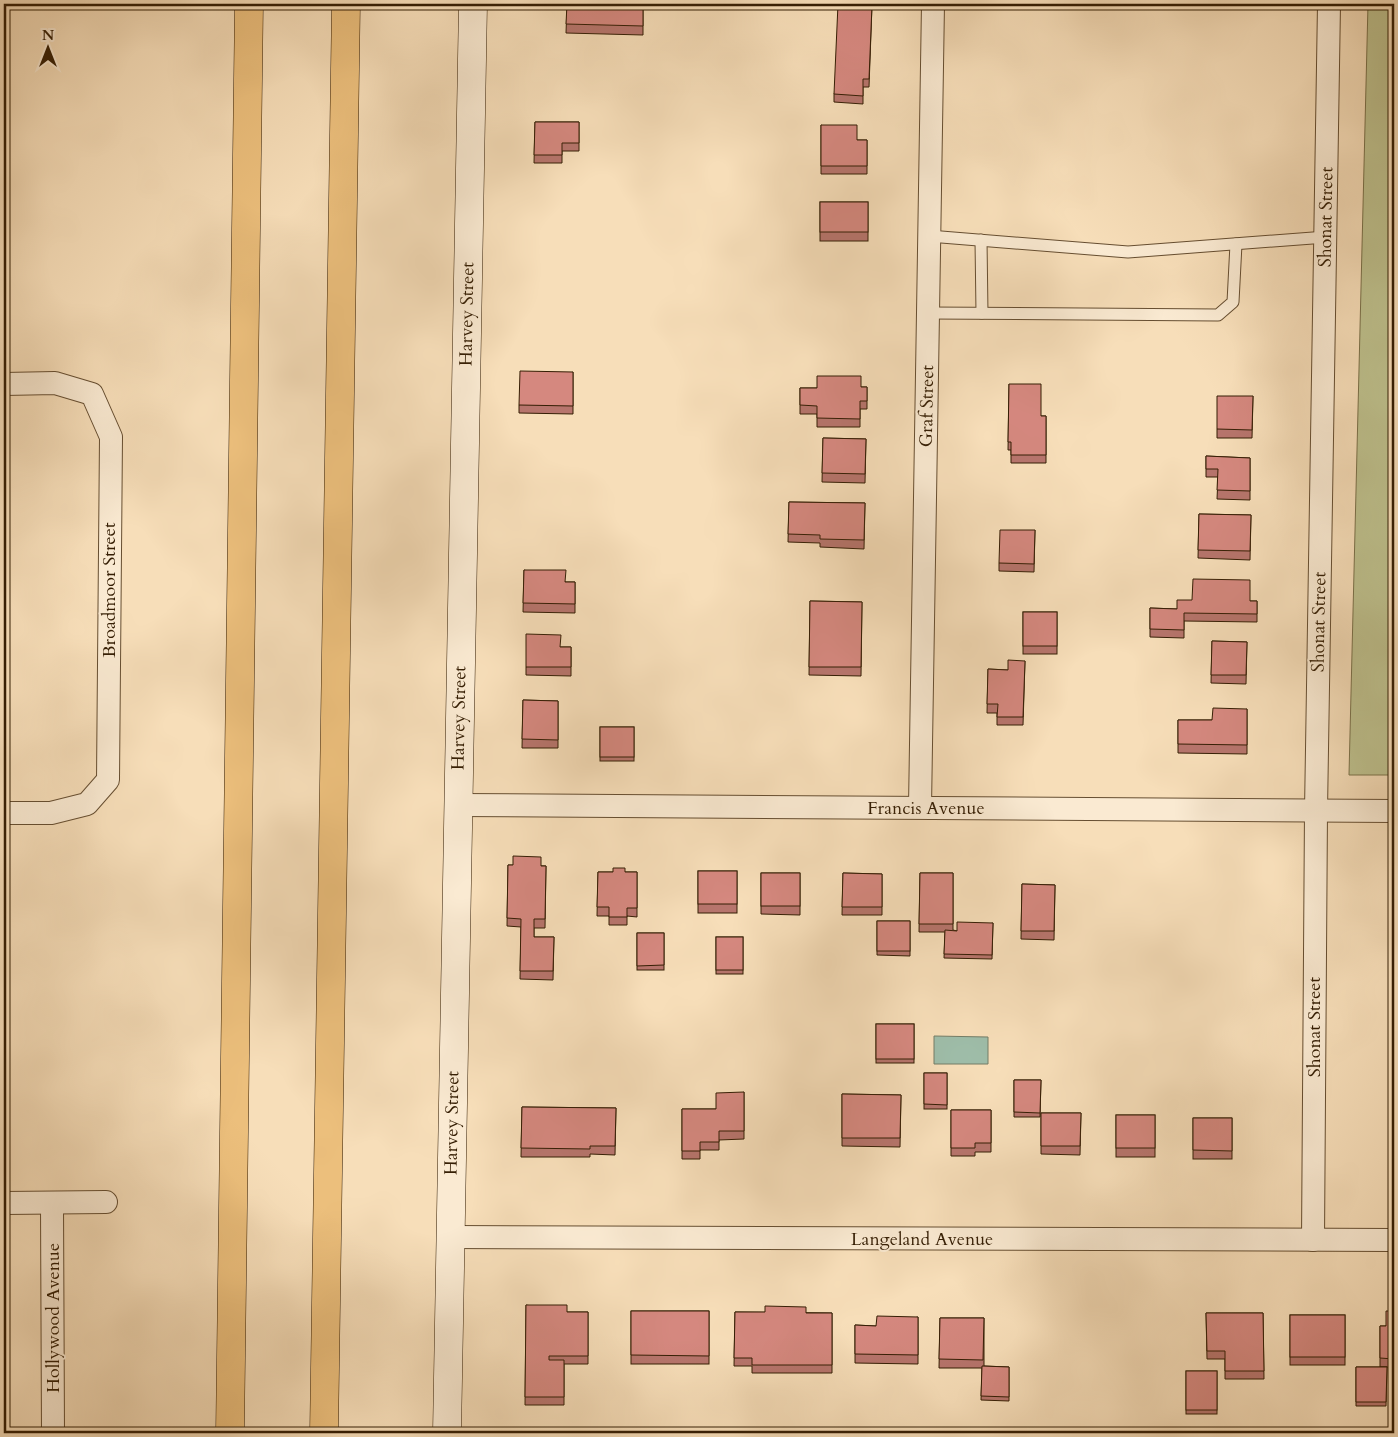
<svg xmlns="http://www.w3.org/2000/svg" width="1398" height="1437" font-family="Cardo,serif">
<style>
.green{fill:#bec18e;stroke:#7a7049}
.water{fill:#9ebda9;stroke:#747d67}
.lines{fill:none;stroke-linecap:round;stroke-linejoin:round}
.lane-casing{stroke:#664e31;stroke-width:13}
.street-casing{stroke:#664e31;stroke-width:24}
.secondary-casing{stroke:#351e04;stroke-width:29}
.highway-casing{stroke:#351e04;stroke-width:29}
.lane{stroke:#faead2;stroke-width:11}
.street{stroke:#faead2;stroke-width:22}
.secondary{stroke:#faead2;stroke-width:28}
.highway{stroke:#ecbf7c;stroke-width:28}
.wall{fill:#b7756d;stroke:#351e04}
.building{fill:#d5887f;stroke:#351e04}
.labels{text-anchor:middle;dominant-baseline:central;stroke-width:4;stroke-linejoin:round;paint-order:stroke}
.street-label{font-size:18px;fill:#351e04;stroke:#faead2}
</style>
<rect width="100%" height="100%" fill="#f7deb9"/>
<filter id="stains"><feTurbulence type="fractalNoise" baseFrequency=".004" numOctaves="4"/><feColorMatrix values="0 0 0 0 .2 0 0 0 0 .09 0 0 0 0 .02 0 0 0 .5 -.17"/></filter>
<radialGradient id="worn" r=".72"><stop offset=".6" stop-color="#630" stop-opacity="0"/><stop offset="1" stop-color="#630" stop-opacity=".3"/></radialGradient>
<path class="green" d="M1368 4H1394V775H1349Z"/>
<path class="water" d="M934 1036 988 1037V1064H934Z"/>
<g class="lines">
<defs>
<g id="lane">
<path d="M929 236 1128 252 1326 237"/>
<path d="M981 240 982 313"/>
<path d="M928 313 1218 315 1233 302 1236 244"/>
</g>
<g id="street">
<path d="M4 384 55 383 92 394 111 437 108 780 87 804 51 813H4"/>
<path d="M457 805 1394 811"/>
<path d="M920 807 933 4"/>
<path d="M4 1203 106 1202"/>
<path d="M52 1204 53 1433"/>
<path d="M450 1237 1394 1240"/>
<path d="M1313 1240 1316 811 1329 4"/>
</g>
<path id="secondary" d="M447 1433 473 4"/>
<g id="highway">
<path d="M230 1433 249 4"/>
<path d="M324 1433 346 4"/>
</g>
</defs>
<use href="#lane" class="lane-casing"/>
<use href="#street" class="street-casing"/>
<use href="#secondary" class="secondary-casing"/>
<use href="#highway" class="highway-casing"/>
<use href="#lane" class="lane"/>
<use href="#street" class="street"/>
<use href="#secondary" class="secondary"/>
<use href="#highway" class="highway"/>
</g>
<g class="wall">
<path d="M567 4H643V35L566 33Z"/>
<path d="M872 5 869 87H863V104L834 102V94Z"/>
<path d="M535 122H579V151H562V163H534Z"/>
<path d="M821 125 857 140H867V174H821Z"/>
<rect x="820" y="202" width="48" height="39"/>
<path d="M573 372V414L519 413V405Z"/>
<path d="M1009 384 1041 416H1046V463H1011V450H1008Z"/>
<path d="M861 387H867V409H860V427H817V414H800V388H817Z"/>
<path d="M1253 396 1252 438H1217V429Z"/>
<path d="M823 438 866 439 865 483 822 482Z"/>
<path d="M1206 456 1250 458V500L1217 499 1218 477H1206Z"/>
<path d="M789 502 865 503 864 549 820 547V543L788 542Z"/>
<path d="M1199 514 1251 515 1250 560 1198 558Z"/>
<path d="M1035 530 1034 572 999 571V563Z"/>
<path d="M524 570 566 582H575V613L523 612Z"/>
<path d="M810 601 862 602 861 676 809 675Z"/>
<path d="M1250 601H1257V622L1184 621V638L1150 637V608L1177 609Z"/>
<rect x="1023" y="612" width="34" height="42"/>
<path d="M1212 641 1247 642 1246 684 1211 683Z"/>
<path d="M560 647H571V676L526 675V667Z"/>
<path d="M1025 661 1023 725H997V713H987L988 669 1008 670Z"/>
<path d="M523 700 558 701V748H522Z"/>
<path d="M1247 709V754L1178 753V720H1212Z"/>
<rect x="600" y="727" width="34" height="34"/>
<path d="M508 865 546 866 545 928H534V937H554L553 980 520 979 521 927 507 926Z"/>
<rect x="698" y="871" width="39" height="42"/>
<path d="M598 872H637V917L627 916V925H609V916H597Z"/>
<path d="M761 873H800V915L761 914Z"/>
<path d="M843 873 882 874V915H842Z"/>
<path d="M920 873H953V930L957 931 993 923 992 959 944 958 945 932H919Z"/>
<path d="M1022 884 1055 885 1054 940 1021 939Z"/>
<path d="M877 921H910V956L877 955Z"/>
<rect x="637" y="933" width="27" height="37"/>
<rect x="716" y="937" width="27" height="37"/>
<rect x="876" y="1024" width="38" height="39"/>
<rect x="924" y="1073" width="23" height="36"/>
<path d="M1014 1080H1041L1040 1117H1014Z"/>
<path d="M744 1092V1139L719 1140V1150H700V1159H682V1109H716Z"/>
<path d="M842 1094 901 1095 900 1147 842 1146Z"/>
<path d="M522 1107 616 1108 615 1155 590 1154V1157H521Z"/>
<path d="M951 1110H991V1152H975V1156H951Z"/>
<path d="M1041 1113H1081L1080 1155 1041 1154Z"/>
<rect x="1116" y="1115" width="39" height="42"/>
<rect x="1193" y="1118" width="39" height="41"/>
<path d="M526 1305 567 1312H588V1364H564V1405H525Z"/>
<rect x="631" y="1311" width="78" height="53"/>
<path d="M1394 1311V1367H1380V1326H1386Z"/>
<path d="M735 1312 832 1313V1373H752V1366H734Z"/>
<path d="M1206 1313H1263L1264 1379H1225V1359H1207Z"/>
<rect x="1290" y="1315" width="55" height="50"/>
<path d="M918 1317V1364L855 1363V1325L876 1326Z"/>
<path d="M940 1318H984V1366L1009 1367V1401L981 1400 982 1368H939Z"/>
<path d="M1356 1367H1387L1386 1406H1356Z"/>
<rect x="1186" y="1371" width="31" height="43"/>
</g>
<g class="building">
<path d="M567 4H643V26L566 24Z"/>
<path d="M838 4 872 5 869 79H863V96L834 94Z"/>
<path d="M535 122H579V143H562V155H534Z"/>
<path d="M821 125H857V140H867V166H821Z"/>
<rect x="820" y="202" width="48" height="30"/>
<path d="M520 371 573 372V406L519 405Z"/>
<path d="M817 376H861V387H867V401H860V419L817 418V406L800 405V388H817Z"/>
<path d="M1009 384H1041V416H1046V455H1011V442H1008Z"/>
<path d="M1217 396H1253L1252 430 1217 429Z"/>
<path d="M823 438 866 439 865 474 822 473Z"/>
<path d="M1206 456 1250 458V491L1217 490 1218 469H1206Z"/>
<path d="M789 502 865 503 864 540 820 539V535L788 534Z"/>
<path d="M1199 514 1251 515 1250 551 1198 550Z"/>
<path d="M1000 530H1035L1034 564 999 563Z"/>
<path d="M524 570H566L565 582H575V604L523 603Z"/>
<path d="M1193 579 1250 580V601H1257V614L1184 613V630L1150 629V608L1177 609V600H1192Z"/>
<path d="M810 601 862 602 861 667H809Z"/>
<rect x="1023" y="612" width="34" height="34"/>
<path d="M526 634 561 635 560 647H571V667H526Z"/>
<path d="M1212 641 1247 642 1246 675H1211Z"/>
<path d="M1008 660 1025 661 1023 717H997L998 704H987L988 669 1008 670Z"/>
<path d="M523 700 558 701V740L522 739Z"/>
<path d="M1213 708 1247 709V745L1178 744V720H1212Z"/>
<rect x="600" y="727" width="34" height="30"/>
<path d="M513 856 541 857V866H546L545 919H534V937H554L553 971H520L521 919 507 918 508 865H513Z"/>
<path d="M613 868H625V872H637V908H627V917H609V907H597L598 872H613Z"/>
<rect x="698" y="871" width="39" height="33"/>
<rect x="761" y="873" width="39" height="33"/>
<path d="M843 873 882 874V907H842Z"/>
<path d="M920 873H953V924H919Z"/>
<path d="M1022 884 1055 885 1054 931H1021Z"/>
<rect x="877" y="921" width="33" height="30"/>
<path d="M957 922 993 923 992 955 944 954 945 930 957 931Z"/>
<path d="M637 933H664V965L637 966Z"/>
<rect x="716" y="937" width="27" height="33"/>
<rect x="876" y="1024" width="38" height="35"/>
<path d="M924 1073H947V1105L924 1104Z"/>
<path d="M1014 1080H1041L1040 1113 1014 1112Z"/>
<path d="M744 1092V1131H719V1142H700V1151H682V1109H716V1093Z"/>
<path d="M842 1094 901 1095 900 1138H842Z"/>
<path d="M522 1107 616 1108 615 1146H590V1149L521 1148Z"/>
<path d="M951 1110H991V1143H975V1148H951Z"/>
<path d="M1041 1113H1081L1080 1146H1041Z"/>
<rect x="1116" y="1115" width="39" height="33"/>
<path d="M1193 1118H1232V1151L1193 1150Z"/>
<path d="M526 1305H567V1312H588V1356H549V1360H564V1397H525Z"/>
<path d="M765 1306 806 1307V1313H832V1365H752V1358H734L735 1312H765Z"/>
<path d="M631 1311H709V1356L631 1355Z"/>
<path d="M1386 1311H1394V1359L1380 1358V1326H1386Z"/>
<path d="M1206 1313H1263L1264 1371H1225V1351H1207Z"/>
<rect x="1290" y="1315" width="55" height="42"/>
<path d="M877 1316 918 1317V1355L855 1354V1325L876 1326Z"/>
<path d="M940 1318H984L983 1360 939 1359Z"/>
<path d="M982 1366 1009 1367V1397L981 1396Z"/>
<path d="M1356 1367H1387L1386 1402H1356Z"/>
<rect x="1186" y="1371" width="31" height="39"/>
</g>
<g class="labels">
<g class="street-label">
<text transform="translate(1326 217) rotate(-89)">Shonat Street</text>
<text transform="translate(467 314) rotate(-89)">Harvey Street</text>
<text transform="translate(927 406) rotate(-89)">Graf Street</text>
<text transform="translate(109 590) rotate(-90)">Broadmoor Street</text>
<text transform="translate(1319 622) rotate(-89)">Shonat Street</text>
<text transform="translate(459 718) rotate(-89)">Harvey Street</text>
<text x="926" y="808">Francis Avenue</text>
<text transform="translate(1314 1027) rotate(-90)">Shonat Street</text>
<text transform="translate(452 1123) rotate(-89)">Harvey Street</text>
<text x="922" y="1239">Langeland Avenue</text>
<text transform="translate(53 1318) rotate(-90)">Hollywood Avenue</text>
</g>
</g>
<rect width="1398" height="1437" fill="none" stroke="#f7deb9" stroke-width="20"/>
<rect x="5" y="5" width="1388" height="1427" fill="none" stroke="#351e04" stroke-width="2.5"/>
<rect x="10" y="10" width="1378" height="1417" fill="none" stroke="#351e04"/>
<g transform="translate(48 48)" stroke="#faead2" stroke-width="4" paint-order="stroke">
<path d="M0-4L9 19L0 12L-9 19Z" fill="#351e04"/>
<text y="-8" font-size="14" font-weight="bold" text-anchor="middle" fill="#351e04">N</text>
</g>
<rect width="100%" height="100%" filter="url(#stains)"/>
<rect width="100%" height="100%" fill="url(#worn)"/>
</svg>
